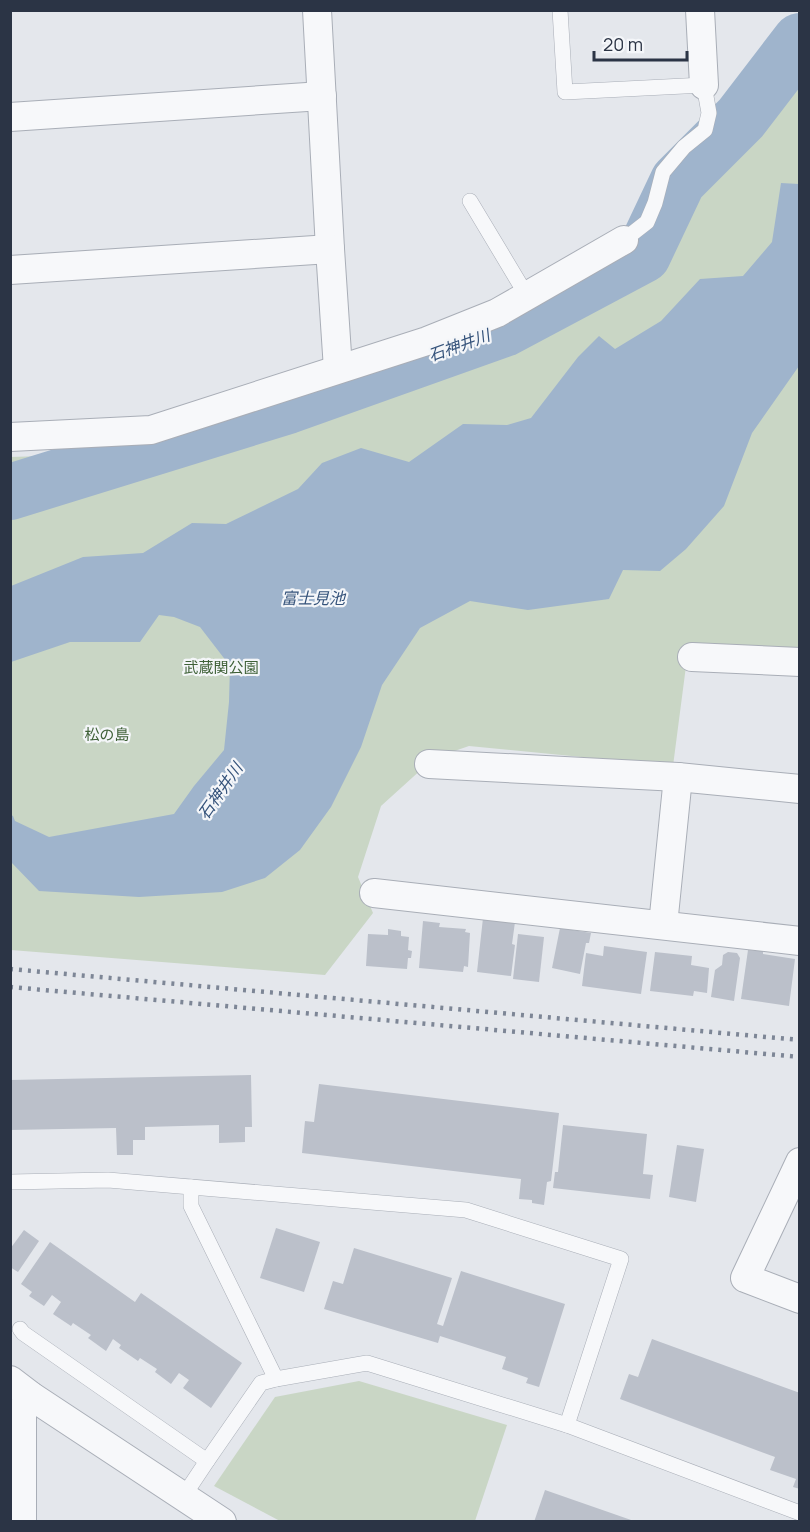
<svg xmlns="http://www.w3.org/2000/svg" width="810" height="1532" font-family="Manrope,'Noto Sans JP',sans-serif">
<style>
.green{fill:#c9d6c5}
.water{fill:#9fb4cc}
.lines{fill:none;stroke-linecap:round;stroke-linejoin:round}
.river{stroke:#9fb4cc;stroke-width:56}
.building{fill:#bbc0ca}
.service-casing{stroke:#a9aeb7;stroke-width:16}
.minor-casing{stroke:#a9aeb7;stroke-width:30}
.service{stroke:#f7f8fa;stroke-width:15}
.minor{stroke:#f7f8fa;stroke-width:28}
.rail{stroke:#7d8696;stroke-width:4.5;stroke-dasharray:3 6;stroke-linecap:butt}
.labels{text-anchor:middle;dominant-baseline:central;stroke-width:4.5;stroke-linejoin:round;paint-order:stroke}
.park-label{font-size:15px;fill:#3f6138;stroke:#f4f6f9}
.water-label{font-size:16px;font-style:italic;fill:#34527a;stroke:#f4f6f9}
</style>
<rect width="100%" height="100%" fill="#e4e7ec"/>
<g class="green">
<path d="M799 50V650L794 648 689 643 673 766 469 746 434 758 381 806 358 877 373 913 325 975 11 950 10 457 177 452 307 413 525 332 658 253 689 187 735 139Z"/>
<path d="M359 1381 507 1425 475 1521H280L214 1486 275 1397Z"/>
</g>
<path class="water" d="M781 183 799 184V366L752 433 724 506 686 549 660 571 623 570 609 599 528 610 470 601 420 628 382 685 361 747 331 807 300 850 265 878 222 892 139 897 39 891 11 862V815L13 816 15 821 49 837 174 814 194 786 224 750 229 702 230 666 200 627 174 617 159 615 140 642H70L11 662V586L83 557 143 553 192 523 226 524 298 489 322 463 361 448 409 462 463 424 507 425 531 418 578 357 599 336 615 349 661 321 700 279 743 276 772 242Z"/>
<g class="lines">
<path class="river" d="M10 492 288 406 504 329 643 255 678 181 741 118 800 41"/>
</g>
<g class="building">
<path d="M483 918 515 922 512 944 515 945 511 976 477 972Z"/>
<path d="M423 921 440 923 439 927 466 929 465 932 470 933 468 967 464 966 463 972 419 968Z"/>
<path d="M560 928 591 933 589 943H586L580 974 552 968Z"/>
<path d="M388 929 401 931V936L409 937 408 950 412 951 411 958H408L407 969 366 966 368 934 388 935Z"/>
<path d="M518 934 544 937 539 982 513 979Z"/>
<path d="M604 946 647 952 641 994 582 986 586 953 603 956Z"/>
<path d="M748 950 763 951V954L795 959 789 1006 741 999Z"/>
<path d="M655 952 692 956 691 965 709 968 707 993 694 991 693 996 650 991Z"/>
<path d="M728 952 737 953 740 958 734 1001 711 997 715 970 722 965 723 955Z"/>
<path d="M251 1075 252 1127H245V1142L219 1143V1125L145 1127V1140H133V1155H117L116 1128 10 1130V1080Z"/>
<path d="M319 1084 559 1113 551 1181 547 1182 544 1205 532 1203V1200L519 1199 521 1179 302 1153 305 1121 314 1122Z"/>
<path d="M563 1125 647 1134 643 1174 653 1175 650 1199 553 1188 555 1172H558Z"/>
<path d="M677 1145 704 1149 696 1202 669 1197Z"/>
<path d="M276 1228 320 1242 304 1292 260 1278Z"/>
<path d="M24 1230 39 1241 18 1272 10 1267V1249Z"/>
<path d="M50 1242 135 1302 141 1293 242 1363 211 1408 183 1388 189 1380 179 1373 171 1384 155 1372 157 1369 140 1358 138 1361 119 1348 121 1345 113 1339 106 1351 88 1338 91 1335 73 1323 71 1326 53 1314 61 1302 52 1295 44 1306 29 1296 32 1292 21 1284Z"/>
<path d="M354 1248 452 1278 437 1324 443 1326 461 1271 565 1304 539 1387 526 1383 528 1378 502 1369 506 1357 440 1336 438 1343 324 1309 333 1281 343 1284Z"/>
<path d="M652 1339 800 1393V1489L793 1487 796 1479 770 1470 775 1457 620 1399 629 1374 638 1377Z"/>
<path d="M545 1490 634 1521V1522H534Z"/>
</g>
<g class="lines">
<defs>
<g id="service">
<path d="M560 10 565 92 704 85 709 113 705 130 684 147 663 172 655 203 647 222 624 240"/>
<path d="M470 201 527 296"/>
<path d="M10 1182 108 1180 466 1210 621 1259 567 1425"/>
<path d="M191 1187V1206L276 1379"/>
<path d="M20 1329 23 1333 207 1461"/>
<path d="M183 1497 207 1461 261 1383 276 1379 367 1363 567 1425 800 1513"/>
</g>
<g id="minor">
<path d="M317 10 330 249 338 369"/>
<path d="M700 10 704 85"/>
<path d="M10 117 322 96"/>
<path d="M10 270 330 249"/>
<path d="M10 437 151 430 427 341 497 313 624 240"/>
<path d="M692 657 800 662"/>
<path d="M429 764 678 777 800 789"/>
<path d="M374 893 800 941"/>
<path d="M663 925 678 777"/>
<path d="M800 1162 745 1278 800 1299"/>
<path d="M10 1380 31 1396 222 1522"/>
<path d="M22 1522V1410L31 1396"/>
</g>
</defs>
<use href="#service" class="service-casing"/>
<use href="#minor" class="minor-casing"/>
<use href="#service" class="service"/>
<use href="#minor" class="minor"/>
<g class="rail">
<path d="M10 969 800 1040"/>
<path d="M10 987 800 1057"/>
</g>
</g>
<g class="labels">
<g class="park-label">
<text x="221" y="667">武蔵関公園</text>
<text x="107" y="734">松の島</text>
</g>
<g class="water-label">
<text transform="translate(459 345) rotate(-20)">石神井川</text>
<text x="313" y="598">富士見池</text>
<text transform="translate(220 791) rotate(-55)">石神井川</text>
</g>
</g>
<rect width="810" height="1532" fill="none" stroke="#2b3445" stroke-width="24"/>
<path d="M594 51v9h93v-9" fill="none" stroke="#2b3445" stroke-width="3"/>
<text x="603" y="51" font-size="18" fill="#2b3445" stroke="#f4f6f9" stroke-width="4.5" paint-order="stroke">20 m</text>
</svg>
